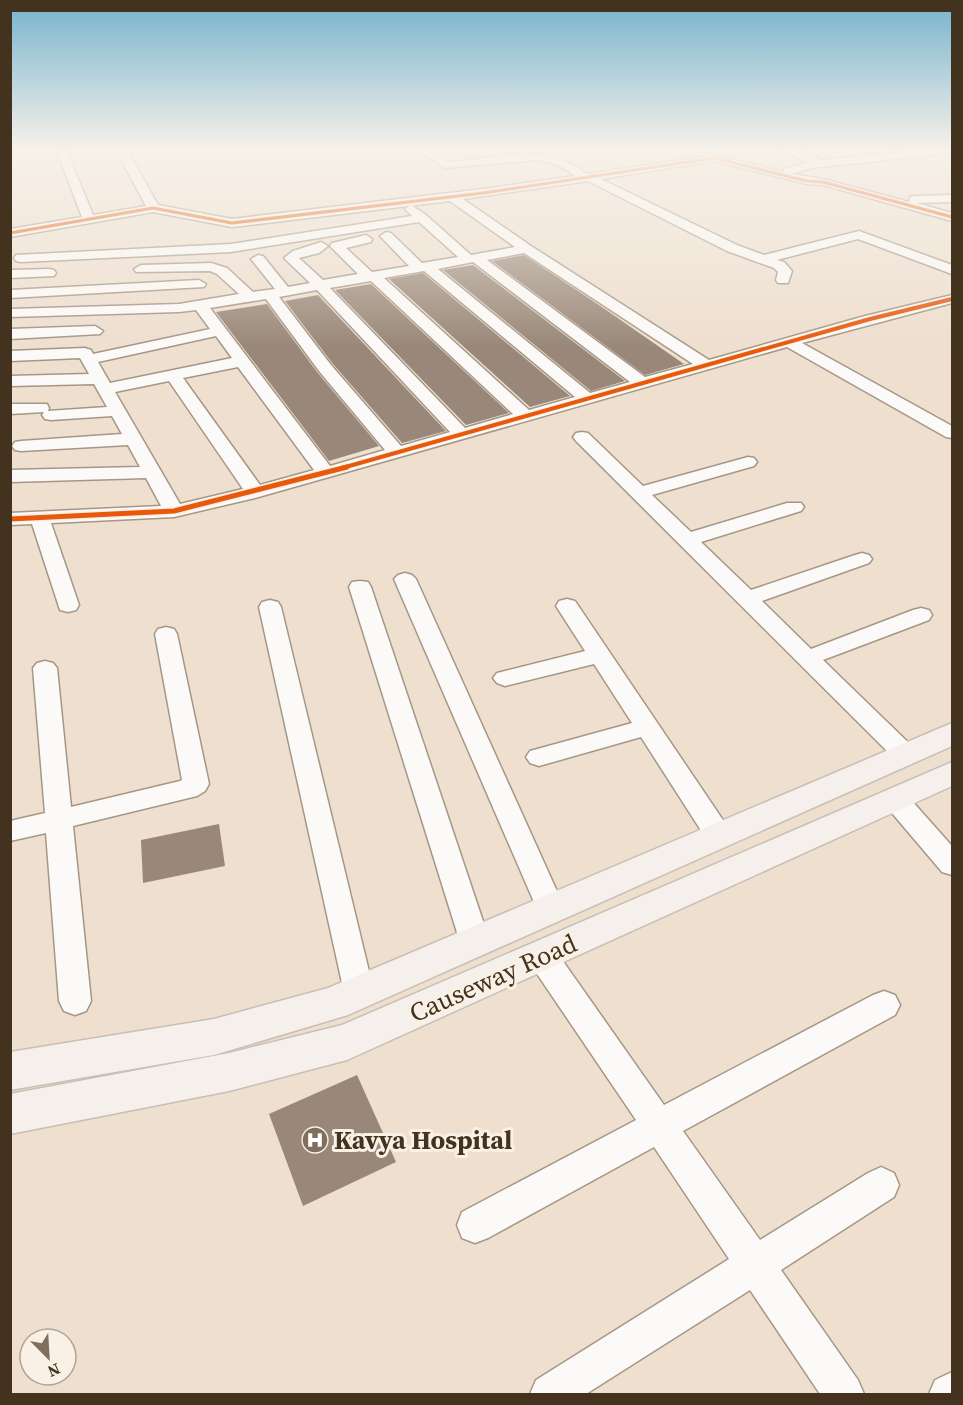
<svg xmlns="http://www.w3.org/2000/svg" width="963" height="1405" font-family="'Source Serif 4',serif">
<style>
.building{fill:#998879}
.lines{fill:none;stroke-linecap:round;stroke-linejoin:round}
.minor-casing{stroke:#a59786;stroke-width:3}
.major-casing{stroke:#c8bfb4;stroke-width:3}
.minor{fill:#fcfaf8;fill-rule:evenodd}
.major{fill:#f5f0eb;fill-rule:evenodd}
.cycleway-far2-casing{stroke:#f9f0e6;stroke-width:5}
.cycleway-far1-casing{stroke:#f9f0e6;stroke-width:6}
.cycleway-casing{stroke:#f9f0e6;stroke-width:8}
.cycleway-far2{stroke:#e8590c;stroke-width:3}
.cycleway-far1{stroke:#e8590c;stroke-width:4}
.cycleway{stroke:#e8590c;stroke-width:5}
.labels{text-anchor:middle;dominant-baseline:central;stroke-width:6;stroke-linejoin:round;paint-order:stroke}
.near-street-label{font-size:26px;fill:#43321e;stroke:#f9f0e6}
.near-poi-label{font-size:26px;font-weight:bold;fill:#43321e;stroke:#f9f0e6;text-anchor:start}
</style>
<rect width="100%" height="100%" fill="#eedfcf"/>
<g class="building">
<path d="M524 255 599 305 684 364 645 375 492 261Z"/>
<path d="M473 265 625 381 591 391 443 270Z"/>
<path d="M423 273 570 396 530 407 389 279Z"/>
<path d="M371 284 509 413 466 425 335 290Z"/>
<path d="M318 295 446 431 402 443 333 364 285 301Z"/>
<path d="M267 304 317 372 379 446 329 461 216 312Z"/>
<path d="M219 824 225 866 143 883 141 840Z"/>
<path d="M357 1075 396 1162 303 1206 269 1114Z"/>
</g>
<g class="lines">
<defs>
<g id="minor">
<path d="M116 150H127L158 205 232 219 483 189 575 176C563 166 551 162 536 160L445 168 419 150H432L447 162C498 159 542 140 587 174L714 155 783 172 784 169 808 162 780 150H796L823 160 918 150H952V153L811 168 791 174 823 179 909 202 910 197 914 196 952 195V202L916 203 952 213V221L823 185 807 184 714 161 601 179 737 245 764 255 859 231 952 265V274L858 239 777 260 784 262 792 271 788 283H778L776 280 778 272 774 268 727 251 588 181 463 199 531 246 709 360 865 316 952 295V303L802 343 952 426V438L946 437 787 347 255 498 174 517 51 523 79 605 76 610 68 612 60 610 32 524 10 525V513L161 506 146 478 10 482V470L140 467 128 445 21 451 15 450 12 446 15 442 21 441 122 434 112 416 51 420 45 419 42 415 44 412 10 414V404H47L49 408 48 411 107 407 94 384 10 386V376L89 374 80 358 10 361V351L85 348 91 350 93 354 210 329 196 310 179 312 10 317V309L179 304 239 294 217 274 210 271 136 272 134 269 141 265 211 263 227 268 253 292 275 289 251 259 258 255 263 256 288 287 310 283 284 258 293 251 321 242 328 246 319 253 299 258 323 280 358 274 330 246 332 243 366 235 372 239 371 242 346 248 372 272 409 266 380 236 386 232 391 233 422 263 458 257 419 222 231 252 21 262 16 261 14 258 16 255 231 244 412 216 405 209 411 205 426 215 471 255 515 247 450 201 232 227 153 212 10 237V229L82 217 58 154 63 151 68 154 93 215 146 206ZM524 253 693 364 645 377 487 260ZM473 262 630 382 590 393 438 269ZM424 271 575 397 529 410 384 278ZM371 281 513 414 465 428 330 288ZM317 290 450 432 401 446 331 365 279 297ZM266 299 319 371 385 450 330 466 210 308ZM216 336 232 358 110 383 98 362ZM238 367 314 470 260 485 183 378ZM169 381 243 489 180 504 115 392Z"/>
<path d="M49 269 54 270 56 273 54 276 10 278 12 270Z"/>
<path d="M199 280 206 284 204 287 10 298V290Z"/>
<path d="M95 326 103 331 100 334 10 339V329Z"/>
<path d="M582 432 588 433 643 486 748 457 754 458 757 462 754 466 652 495 691 532 787 503H801L804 507 801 511 701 542 751 590 855 555 862 553 869 555 872 559 869 563 762 601 811 649 913 610 921 608 929 610 932 615 929 620 823 660 915 749 919 755 915 761 906 764 897 761 576 441 573 437 576 433Z"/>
<path d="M405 573 412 575 416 579 565 909 561 917 551 921 541 917 537 909 394 579 398 575Z"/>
<path d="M360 581 368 582 371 587 490 942 486 951 475 954 464 951 460 942 349 587 352 582Z"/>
<path d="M567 599 575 601 729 829 733 836 729 843 719 846 709 843 641 737 539 766 530 763 526 757 530 751 632 723 594 664 505 686 497 683 493 678 497 673 585 651 556 606 559 601Z"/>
<path d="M270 600 278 602 281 607 374 992 370 1001 359 1005 348 1001 344 992 259 607 262 602Z"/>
<path d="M166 627 174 629 177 634 209 784 205 791 197 796 73 826 91 1001 86 1011 75 1015 64 1011 59 1001 46 833 10 841V821L45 813 33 668 37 663 45 661 53 663 57 668 71 807 180 781 182 780 155 634 158 629Z"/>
<path d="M895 789 904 792 952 846V875L942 872 886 806 882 799 886 792Z"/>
<path d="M542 943 553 947 664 1105 873 995 884 991 895 995 900 1005 895 1015 683 1131 760 1240 868 1173 881 1167 894 1173 899 1185 894 1197 781 1270 858 1380 864 1394H820L750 1290 586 1394H530L536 1380 729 1259 654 1147 488 1238 475 1243 462 1238 457 1225 462 1212 636 1120 531 965 527 956 531 947Z"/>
<path d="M952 1372V1394H929L935 1380Z"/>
</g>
<g id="major">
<path d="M952 723V746L348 1015 214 1055 10 1090V1052L214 1019 328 988Z"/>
<path d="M952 762V786L347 1060 229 1091 10 1134V1094L229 1053 342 1025Z"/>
</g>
</defs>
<use href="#minor" class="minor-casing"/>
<use href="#major" class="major-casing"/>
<use href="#minor" class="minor"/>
<use href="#major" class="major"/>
<defs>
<path id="cycleway-far2" d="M10 233 153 208 232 223 483 193 714 158 807 181 823 182 952 217"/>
<path id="cycleway-far1" d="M342 468 870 319 952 299"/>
<path id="cycleway" d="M10 519 174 511 347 467"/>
</defs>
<use href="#cycleway-far2" class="cycleway-far2-casing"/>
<use href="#cycleway-far1" class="cycleway-far1-casing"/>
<use href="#cycleway" class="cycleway-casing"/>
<use href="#cycleway-far2" class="cycleway-far2"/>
<use href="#cycleway-far1" class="cycleway-far1"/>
<use href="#cycleway" class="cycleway"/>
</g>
<linearGradient id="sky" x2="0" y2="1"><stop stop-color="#76b3ce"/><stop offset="0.43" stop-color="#f7f1e9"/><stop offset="1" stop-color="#f7f1e9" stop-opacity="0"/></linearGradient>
<rect width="963" height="347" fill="url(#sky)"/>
<defs>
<symbol id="hospital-disc" viewBox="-11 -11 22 22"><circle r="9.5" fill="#7f6f5c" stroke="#f9f0e6"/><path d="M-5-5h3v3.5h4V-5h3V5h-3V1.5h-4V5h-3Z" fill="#fff"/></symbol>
</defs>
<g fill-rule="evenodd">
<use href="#hospital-disc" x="300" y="1125" width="30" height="30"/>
</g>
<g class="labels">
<g class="near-street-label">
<text transform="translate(493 978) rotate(-24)">Causeway Road</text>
</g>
<g class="near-poi-label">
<text x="334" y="1140">Kavya Hospital</text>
</g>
</g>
<rect width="963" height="1405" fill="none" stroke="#43321e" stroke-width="24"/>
<g transform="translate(48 1357) rotate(156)"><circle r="28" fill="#f9f0e6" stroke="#b0a496" stroke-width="1.5"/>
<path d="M0-4.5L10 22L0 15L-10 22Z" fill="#7f6f5c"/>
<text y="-9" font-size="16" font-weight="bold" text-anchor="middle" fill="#43321e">N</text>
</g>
</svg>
